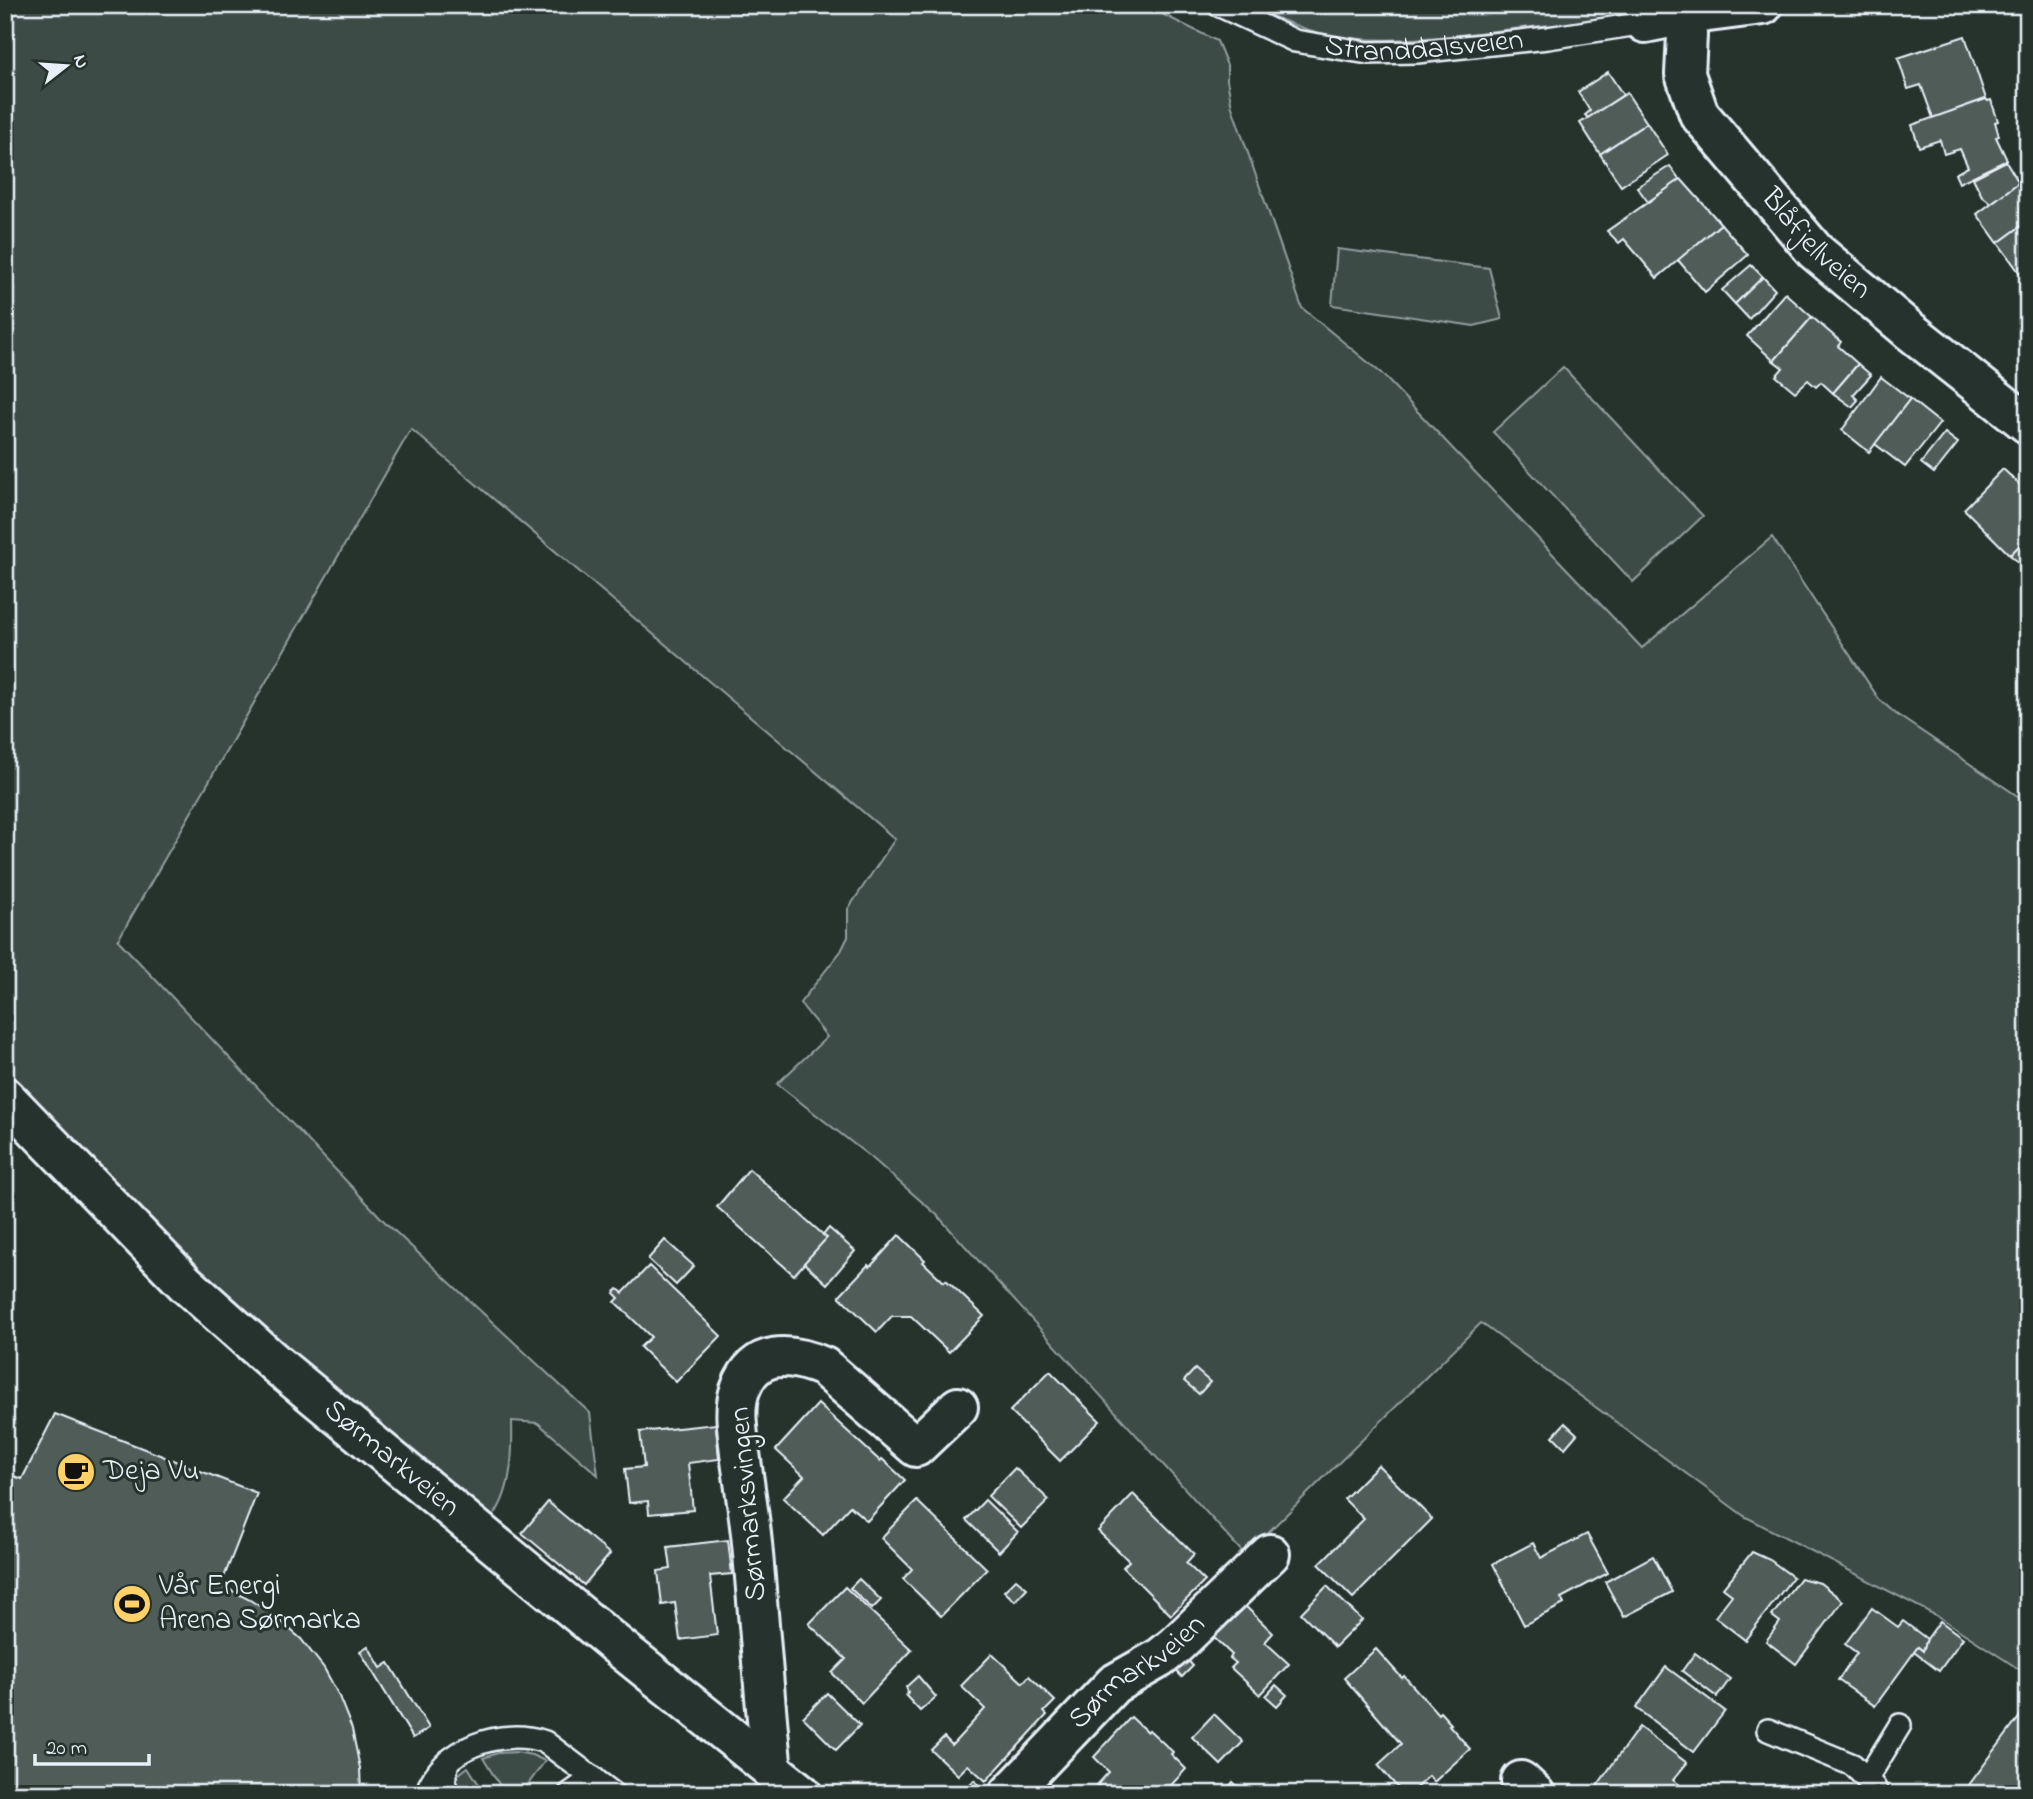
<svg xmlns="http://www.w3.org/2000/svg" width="2033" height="1799" font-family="'Indie Flower',sans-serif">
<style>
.green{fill:#3e4b47;stroke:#939ea0;stroke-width:2}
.building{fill:#505c59;stroke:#e8f1f8;stroke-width:2}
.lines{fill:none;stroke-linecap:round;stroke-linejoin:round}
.lane-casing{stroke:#e8f1f8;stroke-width:26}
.street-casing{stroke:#e8f1f8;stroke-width:44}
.lane{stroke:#26332d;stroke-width:21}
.street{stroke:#26332d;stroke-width:38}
.labels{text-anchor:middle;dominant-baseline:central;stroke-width:6;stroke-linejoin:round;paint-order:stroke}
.street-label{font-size:30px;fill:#e8f1f8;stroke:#26332d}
.poi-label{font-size:30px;fill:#e8f1f8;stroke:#26332d;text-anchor:start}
</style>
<rect width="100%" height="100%" fill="#26332d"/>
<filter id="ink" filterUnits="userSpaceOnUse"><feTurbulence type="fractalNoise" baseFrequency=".0143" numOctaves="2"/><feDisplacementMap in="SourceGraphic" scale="14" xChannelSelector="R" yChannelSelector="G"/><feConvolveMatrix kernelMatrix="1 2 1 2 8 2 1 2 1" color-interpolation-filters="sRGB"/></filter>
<g filter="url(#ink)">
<g class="green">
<path d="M5 5H575L577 10 594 5H1144L1217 41 1227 65V80L1232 107 1302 308 1381 373 1642 648 1772 537 1879 699 1896 714 2028 803V1675L1939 1617 1744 1516 1481 1323 1245 1555 937 1215 873 1159 777 1084 827 1037 800 1003 841 951 848 937V909L895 839 411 429 118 940 386 1223 590 1413 598 1475 538 1423 512 1421C513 1455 512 1494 490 1521L335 1395 177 1250 5 1067Z"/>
<path d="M1248 5H1642C1613 24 1566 23 1532 27 1469 33 1397 46 1334 36 1304 31 1275 17 1248 5Z"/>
<path d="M1337 249 1489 268 1502 319 1474 326 1332 305Z"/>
<path d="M1563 367 1703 516 1633 582 1493 432Z"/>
<path d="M516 1752 532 1755 545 1761 521 1794H505L483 1758 498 1753Z"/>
<path d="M468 1767 485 1794H446L459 1774Z"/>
</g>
<g class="building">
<path d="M1965 36 1986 99 1933 118 1921 85 1908 89 1898 58Z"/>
<path d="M1608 72 1623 95 1588 118 1585 115 1590 111 1578 92Z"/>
<path d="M1627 93 1647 123 1600 154 1580 123Z"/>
<path d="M1986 99 1988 101 1991 100 1998 121 1995 122 1999 136 1996 137 2007 160 1959 183 1955 174 1968 167 1960 149 1944 154 1940 140 1919 147 1912 125Z"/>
<path d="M1647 123 1668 155 1621 186 1600 154Z"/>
<path d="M2006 161 2019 183 1991 203 1982 196 1973 178Z"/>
<path d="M1670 166 1680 180 1648 202 1637 187Z"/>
<path d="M1681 179 1721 224 1657 278 1624 239 1619 243 1607 231Z"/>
<path d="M2022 180 2028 188V221L1998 243 1977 214Z"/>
<path d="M2028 221V271L2022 276 1998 243Z"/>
<path d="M1721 224 1748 255 1705 292 1678 260Z"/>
<path d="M1751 265 1763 277 1735 304 1722 290Z"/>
<path d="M1763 277 1775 290 1749 319 1735 304Z"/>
<path d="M1785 293 1812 317 1774 361 1747 336Z"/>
<path d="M1812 317 1841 342 1838 346 1858 364 1833 393 1821 382 1816 387 1808 380 1795 392 1776 376 1783 368 1774 361Z"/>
<path d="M1858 364 1871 375 1853 395 1858 400 1852 407 1833 393Z"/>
<path d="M1881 377 1910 399 1869 452 1842 430Z"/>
<path d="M1910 399 1940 423 1905 467 1875 444Z"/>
<path d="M1945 433 1958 443 1934 473 1921 463Z"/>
<path d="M2003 469 2028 492V537L2010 555 1964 509Z"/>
<path d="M2028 537V571L2010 555Z"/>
<path d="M749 1169 827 1238 794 1275 717 1207Z"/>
<path d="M829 1228 855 1251 827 1284 804 1263 827 1238 823 1235Z"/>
<path d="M899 1235 925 1260 923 1262 944 1282 946 1280 984 1316 949 1352 911 1316H892L877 1332 839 1296 868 1265 870 1267Z"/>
<path d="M665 1240 694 1266 676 1285 648 1259Z"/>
<path d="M649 1266 721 1336 676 1382 640 1347 651 1337 615 1302 619 1298 614 1293 618 1289 623 1293Z"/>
<path d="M1195 1369 1210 1382 1199 1394 1184 1381Z"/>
<path d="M1050 1371 1100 1421 1060 1461 1010 1411Z"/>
<path d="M818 1404 880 1461 882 1459 905 1480 867 1521 850 1506 823 1535 783 1498 804 1476 776 1450Z"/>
<path d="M55 1414 257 1493 221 1585 250 1600 275 1616 301 1639 324 1668 338 1694 352 1729 360 1768 361 1794H5V1473L22 1479Z"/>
<path d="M1565 1423 1577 1434 1565 1448 1553 1436Z"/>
<path d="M716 1424 719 1459 688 1463 693 1510 649 1514 648 1501 629 1503 625 1469 644 1467 640 1432Z"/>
<path d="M1378 1465 1432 1519 1353 1598 1319 1564 1364 1519 1344 1499Z"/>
<path d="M1015 1468 1049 1500 1021 1528 988 1496Z"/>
<path d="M1133 1494 1194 1554 1186 1563 1205 1581 1171 1615 1123 1567 1129 1561 1098 1531Z"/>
<path d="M985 1500 1018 1532 999 1552 966 1520Z"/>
<path d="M917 1501 987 1569 941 1616 903 1579 912 1569 881 1538Z"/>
<path d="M548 1502 610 1554 584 1585 522 1533Z"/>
<path d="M1587 1534 1608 1573 1561 1598 1564 1604 1524 1625 1493 1564 1533 1543 1541 1558Z"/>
<path d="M728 1540 732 1574 710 1576 717 1635 680 1640 675 1603 662 1605 658 1571 671 1569 668 1547Z"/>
<path d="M1752 1552 1770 1560 1793 1577 1745 1640 1715 1617 1732 1595 1723 1588Z"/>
<path d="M1653 1556 1672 1592 1624 1617 1605 1582Z"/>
<path d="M1800 1578 1820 1583 1843 1601 1796 1664 1766 1641 1780 1622 1772 1616Z"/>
<path d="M859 1579 881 1600 872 1609 850 1588Z"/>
<path d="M1016 1579 1027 1588 1015 1601 1004 1591Z"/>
<path d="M1327 1586 1362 1620 1335 1647 1301 1613Z"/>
<path d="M845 1587 912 1650 862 1703 832 1673 846 1659 809 1624Z"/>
<path d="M1238 1599 1273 1633 1265 1642 1289 1664 1260 1695 1231 1668 1236 1663 1230 1658 1232 1655 1207 1631Z"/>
<path d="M1872 1608 1898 1627 1903 1621 1927 1639 1923 1651 1918 1647 1875 1706 1838 1680 1857 1653 1845 1644Z"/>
<path d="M1940 1621 1963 1638 1939 1671 1914 1652 1918 1647 1923 1651 1927 1639Z"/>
<path d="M368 1646 381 1668 389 1663 429 1728 413 1738 360 1651Z"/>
<path d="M1376 1649 1402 1678 1404 1676 1438 1714 1440 1712 1451 1724 1449 1725 1470 1749 1434 1782 1429 1776 1409 1794H1403L1378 1765 1401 1744 1344 1678Z"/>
<path d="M1695 1653 1730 1679 1717 1697 1682 1671Z"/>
<path d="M992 1654 1023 1683 1029 1676 1055 1701 1044 1712 1047 1715 986 1781 968 1765 958 1775 931 1750 944 1737 952 1745 985 1709 961 1686Z"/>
<path d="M1182 1654 1193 1666 1182 1677 1171 1665Z"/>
<path d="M1666 1667 1725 1711 1694 1752 1636 1708Z"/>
<path d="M918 1676 936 1697 920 1711 906 1696 908 1692 906 1687Z"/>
<path d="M1276 1685 1287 1695 1277 1706 1266 1696Z"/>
<path d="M827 1693 860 1725 836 1750 803 1717Z"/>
<path d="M2024 1711 2028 1714V1794H1964L1963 1793Z"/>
<path d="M1214 1714 1243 1742 1221 1765 1192 1737Z"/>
<path d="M1131 1717 1147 1732 1149 1730 1173 1752 1171 1754 1186 1769 1163 1794H1106L1097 1785 1109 1772 1094 1757Z"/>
<path d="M1639 1727 1687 1763 1673 1780 1687 1790 1684 1794H1608L1597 1786Z"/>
<path d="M974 1780 987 1794H961Z"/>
<path d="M1233 1782 1246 1794H1223Z"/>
</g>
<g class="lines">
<defs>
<g id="lane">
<path id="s1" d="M1218 5 1295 41 1368 53 1417 52 1548 38 1645 23"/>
<path d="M1768 1730 1853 1765 1874 1787 1878 1794"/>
<path d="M448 1761 444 1781 448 1794"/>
<path d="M1867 1779 1900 1725"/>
<path d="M426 1794C441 1747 503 1727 545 1742L614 1794"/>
<path d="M569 1794 593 1777"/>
</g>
<g id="street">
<path id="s2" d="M1683 5 1687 35 1685 74 1699 114 1815 251 1909 330 2028 424"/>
<path d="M1645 23 1685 15 1763 5"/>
<path id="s3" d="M5 1097 185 1283 277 1365 614 1643 802 1794"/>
<path d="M772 1771C764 1695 759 1619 752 1543 749 1513 744 1483 740 1453 738 1433 733 1410 740 1390 755 1348 791 1353 824 1367L916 1447 958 1407"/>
<path d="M1521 1781 1535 1794"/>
<path id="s4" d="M1009 1794 1114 1684 1160 1658 1176 1645 1270 1554"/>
</g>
</defs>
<use href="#lane" class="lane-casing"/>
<use href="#street" class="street-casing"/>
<use href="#lane" class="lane"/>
<use href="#street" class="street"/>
</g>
</g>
<defs>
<symbol id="cafe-disc" viewBox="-11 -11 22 22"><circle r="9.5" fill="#ffd166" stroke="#26332d"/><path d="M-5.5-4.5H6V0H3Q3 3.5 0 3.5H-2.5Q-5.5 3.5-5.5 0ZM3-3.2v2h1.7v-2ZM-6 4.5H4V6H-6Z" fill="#111"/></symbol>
<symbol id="stadium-disc" viewBox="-11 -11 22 22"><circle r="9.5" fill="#ffd166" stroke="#26332d"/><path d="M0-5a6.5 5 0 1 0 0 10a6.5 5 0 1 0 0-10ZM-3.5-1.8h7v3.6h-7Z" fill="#111"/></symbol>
</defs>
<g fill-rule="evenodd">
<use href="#cafe-disc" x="54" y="1450" width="44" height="44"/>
<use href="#stadium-disc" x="110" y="1582" width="44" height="44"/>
</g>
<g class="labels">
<g class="street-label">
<text stroke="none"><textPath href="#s1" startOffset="215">Stranddalsveien</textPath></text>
<text stroke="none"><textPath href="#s2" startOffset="287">Blåfjellveien</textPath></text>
<text stroke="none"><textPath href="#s3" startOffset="530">Sørmarkveien</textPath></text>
<text transform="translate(749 1504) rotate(-95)">Sørmarksvingen</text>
<text stroke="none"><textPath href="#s4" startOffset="178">Sørmarkveien</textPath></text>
</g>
<g class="poi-label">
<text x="103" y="1472">Deja Vu</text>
<text x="159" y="1587">Vår Energi<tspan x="159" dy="34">Arena Sørmarka</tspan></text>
</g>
</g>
<rect width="2033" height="1799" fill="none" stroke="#26332d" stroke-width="28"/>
<rect x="14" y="14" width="2005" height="1771" fill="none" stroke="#e8f1f8" stroke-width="2.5" filter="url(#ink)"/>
<g transform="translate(66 66) rotate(73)" stroke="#26332d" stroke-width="5" paint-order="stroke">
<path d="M0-5L12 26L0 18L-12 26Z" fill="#e8f1f8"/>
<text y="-10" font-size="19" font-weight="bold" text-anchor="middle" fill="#e8f1f8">N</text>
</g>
<path d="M35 1754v10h114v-10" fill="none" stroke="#e8f1f8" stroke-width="3.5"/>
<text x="46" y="1754" font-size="21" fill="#e8f1f8" stroke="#26332d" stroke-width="5" paint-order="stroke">20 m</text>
</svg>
